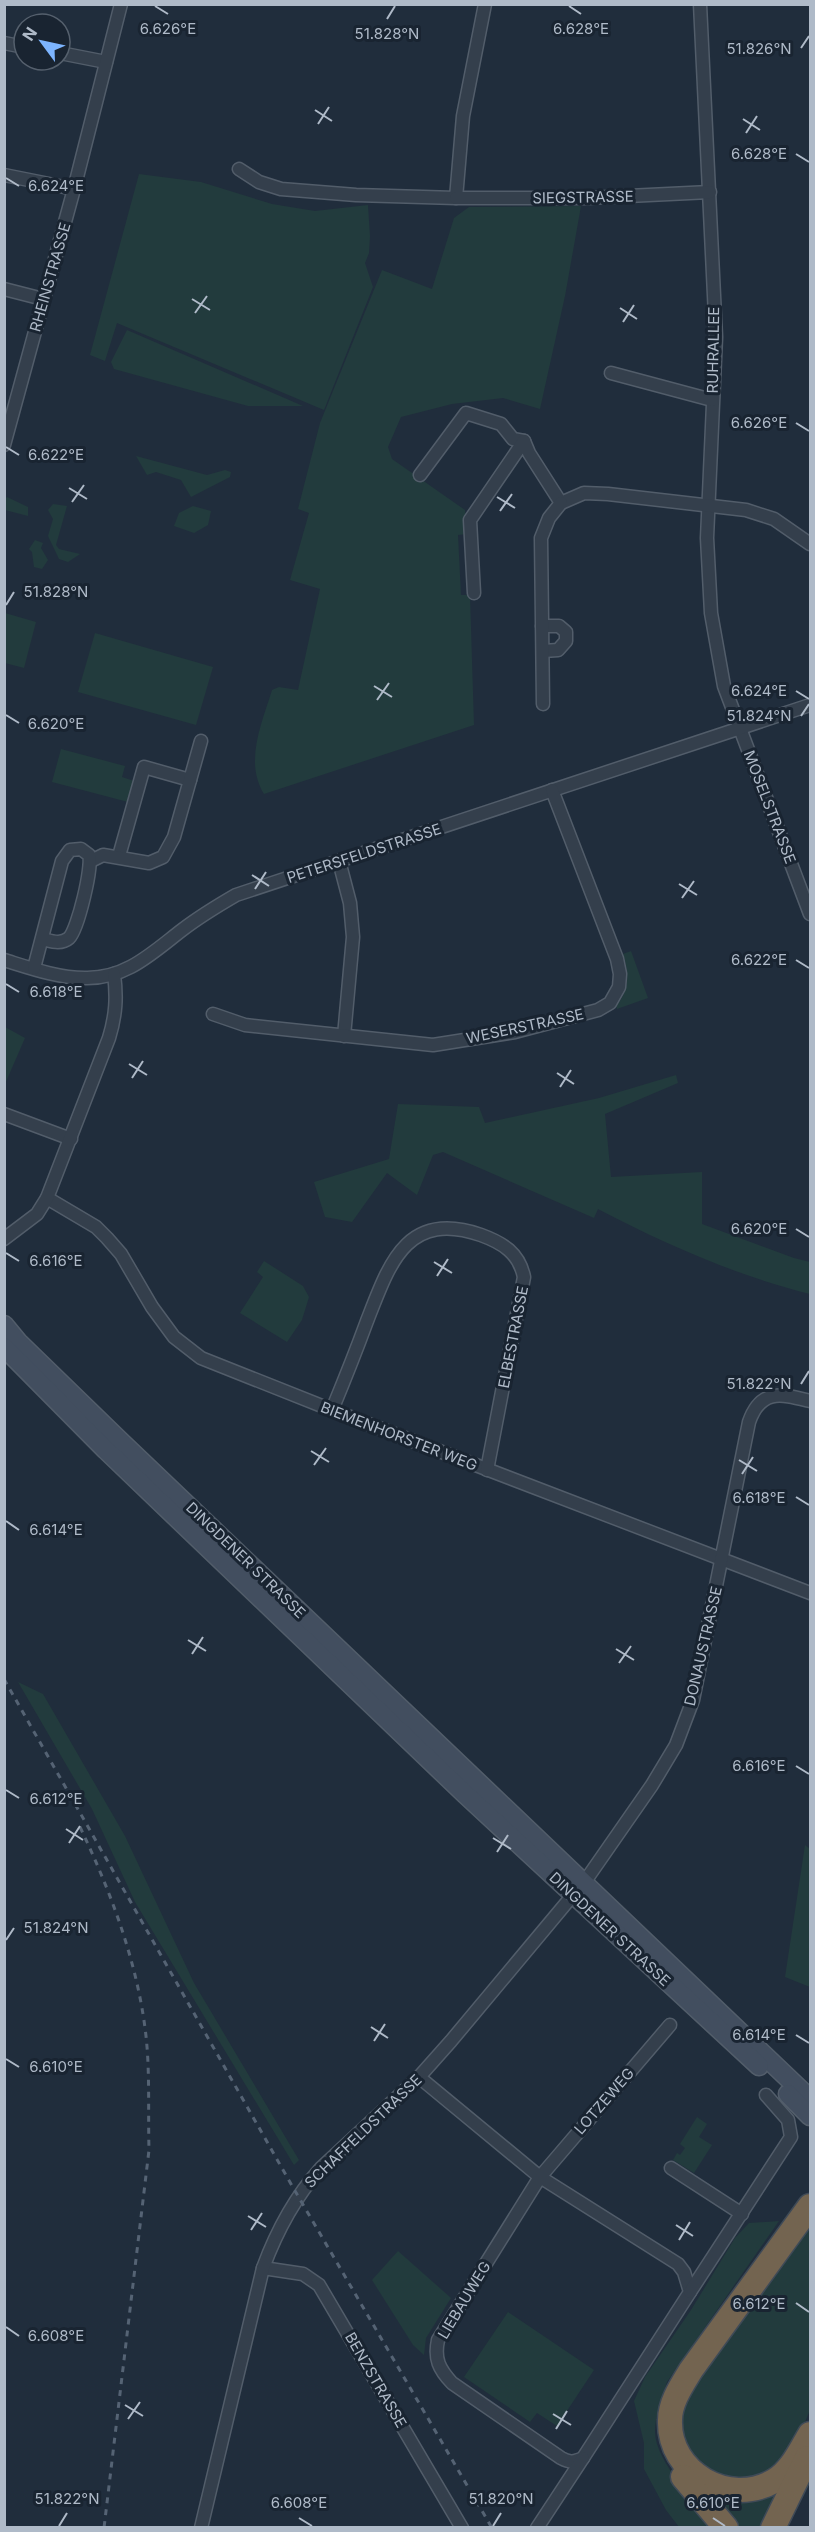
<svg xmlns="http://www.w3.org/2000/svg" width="815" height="2532" font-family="Inter,sans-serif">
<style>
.green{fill:#223b3d}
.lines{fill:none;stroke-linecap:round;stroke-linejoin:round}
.street-casing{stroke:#525d6a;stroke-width:15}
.secondary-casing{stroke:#525d6a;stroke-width:21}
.highway-casing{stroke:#3f4a57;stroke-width:27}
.street{stroke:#343f4c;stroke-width:12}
.secondary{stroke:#424e5f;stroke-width:18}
.highway{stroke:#736450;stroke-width:24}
.rail{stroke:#556374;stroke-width:3;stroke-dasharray:6 6;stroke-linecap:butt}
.ticks{fill:none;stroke:#afbac8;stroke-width:2}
.labels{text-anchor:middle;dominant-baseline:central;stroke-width:6;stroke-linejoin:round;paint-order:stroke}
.street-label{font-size:15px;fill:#afbac8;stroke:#192431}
.ticks-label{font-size:15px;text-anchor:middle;fill:#afbac8;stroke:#192431;stroke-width:6;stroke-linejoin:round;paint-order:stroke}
</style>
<rect width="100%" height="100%" fill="#202d3c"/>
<g class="green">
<path d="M139 174 201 182 272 204 315 211 368 205 370 236 369 253 365 263 373 287 324 410 117 323 105 361 90 355Z"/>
<path d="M581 206 565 296 540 409 503 398 452 404 401 417 388 447 392 459 465 510 467 534 458 535 461 595H470L474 725 264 794C244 762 262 723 272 690L279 687 298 690 320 589 290 580 309 513 298 509 320 423 382 270 432 289 454 218 469 207Z"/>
<path d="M127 330 303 406H248L114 369 111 362Z"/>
<path d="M136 456 207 475 225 470 231 472 230 477 191 497 181 480 156 472 147 475Z"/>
<path d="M7 497 28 507V516L5 510V499Z"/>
<path d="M53 504 67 506 56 545 59 549 80 554 68 562 59 559 48 536 53 519 48 510Z"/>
<path d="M193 506 211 511 208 525 194 533 174 526 179 513Z"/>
<path d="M35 540 43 543 41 548 48 560 42 569 34 567 32 552 29 549Z"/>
<path d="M5 613 36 622 24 668 5 663Z"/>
<path d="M95 633 213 667 196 725 78 692Z"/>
<path d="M61 749 125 766 122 777 134 781 128 802 52 782Z"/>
<path d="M631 951 648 998 617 1009 616 1006C630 990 629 973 623 954Z"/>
<path d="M5 1027 25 1038 5 1084Z"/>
<path d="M676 1075 678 1083 605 1114 611 1177 702 1172V1224L794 1258 810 1262V1294C737 1276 665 1244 598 1209L594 1218 443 1152 433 1155 417 1195 387 1173 352 1222 325 1217 314 1182 389 1159 398 1104 479 1107 485 1123 599 1098Z"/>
<path d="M264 1261 303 1286 309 1297 302 1320 287 1342 240 1313 263 1277 257 1272Z"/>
<path d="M18 1682 43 1694 125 1836 194 1983 299 2160 294 2165 135 1902 92 1809Z"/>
<path d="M805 1845 810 1849V1987L785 1977Z"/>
<path d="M697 2117 707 2124 699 2137 712 2145 694 2173 673 2160 677 2153 680 2155 685 2148 680 2144Z"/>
<path d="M810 2213V2410L793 2451 769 2471 740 2481 714 2476 693 2462 679 2436 682 2403Z"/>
<path d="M779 2221 667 2382C662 2398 655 2415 655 2432 655 2461 698 2505 715 2527H679L666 2510 644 2469V2443L634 2401 645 2377 691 2310 735 2238 749 2223Z"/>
<path d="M398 2251 451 2298 426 2338 424 2355 413 2345 372 2280Z"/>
<path d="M508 2312 594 2370 557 2426 537 2413 530 2422 464 2377Z"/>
<path d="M777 2492 764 2527H739L718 2501H756Z"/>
</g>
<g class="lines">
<defs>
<g id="street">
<path d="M700 4 716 337 707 538 711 613 724 686 810 914"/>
<path d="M4 43 24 47"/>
<path d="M60 53 106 62"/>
<path d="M239 169 259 182 281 189 356 195 456 198 463 116 485 4"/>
<path d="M4 175 74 189"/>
<path d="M456 198H587L710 192"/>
<path d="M4 289 43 299"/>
<path d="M611 373 712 400"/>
<path d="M4 445 74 189 121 4"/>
<path d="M420 475 466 413 501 424 513 439 524 441"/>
<path d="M474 593 470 520 524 441 529 453 561 503 584 493 608 494 746 510 774 519 810 544"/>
<path d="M542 626H559L566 632V641L558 650 543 651"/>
<path d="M543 704 541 538 549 518 561 503"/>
<path d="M119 856 144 767 190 780"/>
<path d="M91 861 103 855 149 863 163 857 174 837 201 741"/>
<path d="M339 861 350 903 353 937 344 1036"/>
<path d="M4 960C30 968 58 978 85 978 126 979 152 953 182 930 199 917 217 906 236 895L810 705"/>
<path d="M34 968 62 861 70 850 81 849 89 855C93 866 78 929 69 938 61 945 51 941 42 939"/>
<path d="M213 1014 245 1025 433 1045 515 1032 598 1010 610 1003 619 987 620 974 617 959 552 790"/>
<path d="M4 1114 71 1139"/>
<path d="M47 1198 96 1227 107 1238 121 1254 152 1307 174 1337 201 1358 332 1410 810 1593"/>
<path d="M4 1239 37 1214 47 1198 109 1038C116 1015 117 997 114 974"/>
<path d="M332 1410C344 1381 356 1351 367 1321 389 1265 406 1209 481 1235 503 1243 519 1253 524 1277L487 1470"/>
<path d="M419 2077 540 2177 678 2264 684 2272 690 2292 583 2458C574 2462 570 2463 561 2458L452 2383C439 2369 434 2359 438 2340L540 2177 670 2025"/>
<path d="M671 2168 742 2214"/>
<path d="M263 2268 303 2274 319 2285 462 2528"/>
<path d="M690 2292 791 2137 788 2120 766 2095"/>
<path d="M201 2528 263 2268C277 2230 294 2198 321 2168L419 2077 451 2041 588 1877 652 1785 676 1745 693 1700 749 1422C761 1388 781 1394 810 1401"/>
<path d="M537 2528 583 2458"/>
</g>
<g id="secondary">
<path d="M4 1325 18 1342 120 1441 810 2099"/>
<path d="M4 1347 106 1450 465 1794 759 2066"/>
<path d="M788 2094 810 2116"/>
</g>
<g id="highway">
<path d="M810 2206 691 2370C682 2385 670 2402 670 2420 668 2473 729 2507 774 2481 791 2471 800 2451 810 2434"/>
<path d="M683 2477 726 2528"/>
<path d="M773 2528 807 2458"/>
</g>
</defs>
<use href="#street" class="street-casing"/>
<use href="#secondary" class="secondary-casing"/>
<use href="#highway" class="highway-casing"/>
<use href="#street" class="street"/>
<use href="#secondary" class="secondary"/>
<use href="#highway" class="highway"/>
<g class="rail">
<path d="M4 1679 291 2184 492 2528"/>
<path d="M80 1827C111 1892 138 1964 146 2036 150 2073 148 2112 149 2150L104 2528"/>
</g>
</g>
<path class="ticks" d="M155 6 168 14M569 6 581 14M387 19 395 6M801 48 809 36M315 110 332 121M743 119 760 130M318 124 329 107M746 133 757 116M796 154 809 162M6 178 19 186M192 299 210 310M620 308 637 319M195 313 207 296M623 322 634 305M796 423 809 431M6 447 19 455M69 488 87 499M497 497 515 508M72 502 84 485M500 511 512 494M6 605 14 592M374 686 392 697M796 691 809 699M377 700 389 683M6 715 19 723M801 716 809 704M252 875 269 886M679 884 697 895M255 889 266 872M682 898 694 881M796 960 809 968M6 984 19 992M129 1064 147 1075M557 1073 574 1084M132 1078 143 1061M560 1087 571 1070M796 1229 809 1237M6 1253 19 1261M434 1262 452 1273M437 1276 448 1259M801 1384 809 1371M311 1451 329 1462M739 1460 757 1471M314 1465 326 1448M742 1474 753 1457M796 1497 809 1505M6 1521 19 1530M188 1640 206 1651M616 1649 634 1660M192 1654 203 1637M619 1663 631 1646M796 1766 809 1774M6 1790 19 1798M66 1829 83 1840M493 1838 511 1849M69 1843 80 1826M497 1852 508 1835M6 1940 14 1928M371 2027 388 2038M796 2035 809 2043M374 2041 385 2024M6 2059 19 2067M248 2216 266 2227M676 2225 693 2236M251 2230 262 2213M679 2240 690 2222M796 2303 809 2312M6 2327 19 2336M125 2405 143 2416M553 2414 571 2425M128 2419 140 2402M556 2429 567 2411M299 2518 312 2526M713 2518 725 2526M59 2526 67 2513M493 2526 501 2513"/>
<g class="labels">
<g class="street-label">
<text transform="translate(583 197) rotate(-1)">SIEGSTRASSE</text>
<text transform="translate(50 277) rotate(-74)">RHEINSTRASSE</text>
<text transform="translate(713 350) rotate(-89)">RUHRALLEE</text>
<text transform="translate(770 807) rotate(69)">MOSELSTRASSE</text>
<text transform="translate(364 853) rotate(-18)">PETERSFELDSTRASSE</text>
<text transform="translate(525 1026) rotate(-12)">WESERSTRASSE</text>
<text transform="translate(513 1337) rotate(-79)">ELBESTRASSE</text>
<text transform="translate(399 1436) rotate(21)">BIEMENHORSTER WEG</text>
<text transform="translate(246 1560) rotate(44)">DINGDENER STRASSE</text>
<text transform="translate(703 1646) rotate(-77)">DONAUSTRASSE</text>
<text transform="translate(610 1929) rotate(43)">DINGDENER STRASSE</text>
<text transform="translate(604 2101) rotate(-49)">LOTZEWEG</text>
<text transform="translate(363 2131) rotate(-44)">SCHAFFELDSTRASSE</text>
<text transform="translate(464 2300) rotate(-59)">LIEBAUWEG</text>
<text transform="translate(376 2380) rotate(60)">BENZSTRASSE</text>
</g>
</g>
<g class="ticks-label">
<text x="168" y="34">6.626°E</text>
<text x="581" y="34">6.628°E</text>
<text x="387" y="39">51.828°N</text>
<text x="759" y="54">51.826°N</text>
<text x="759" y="159">6.628°E</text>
<text x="56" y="191">6.624°E</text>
<text x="759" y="428">6.626°E</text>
<text x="56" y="460">6.622°E</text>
<text x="56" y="597">51.828°N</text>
<text x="759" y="696">6.624°E</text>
<text x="759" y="721">51.824°N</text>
<text x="56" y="729">6.620°E</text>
<text x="759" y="965">6.622°E</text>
<text x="56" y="997">6.618°E</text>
<text x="759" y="1234">6.620°E</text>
<text x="56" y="1266">6.616°E</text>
<text x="759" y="1389">51.822°N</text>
<text x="759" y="1503">6.618°E</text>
<text x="56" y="1535">6.614°E</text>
<text x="759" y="1771">6.616°E</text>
<text x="56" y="1804">6.612°E</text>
<text x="56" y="1933">51.824°N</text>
<text x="759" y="2040">6.614°E</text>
<text x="56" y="2072">6.610°E</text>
<text x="759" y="2309">6.612°E</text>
<text x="56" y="2341">6.608°E</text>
<text x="67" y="2504">51.822°N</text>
<text x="501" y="2504">51.820°N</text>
<text x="299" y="2508">6.608°E</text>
<text x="713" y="2508">6.610°E</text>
</g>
<rect width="815" height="2532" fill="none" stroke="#afbac8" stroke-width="12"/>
<g transform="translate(42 42) rotate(303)"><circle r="28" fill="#192431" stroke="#55606d" stroke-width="1.5"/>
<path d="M0-4.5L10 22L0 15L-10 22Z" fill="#7db5ff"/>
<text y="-9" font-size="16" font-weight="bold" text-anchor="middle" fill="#afbac8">N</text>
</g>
</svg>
